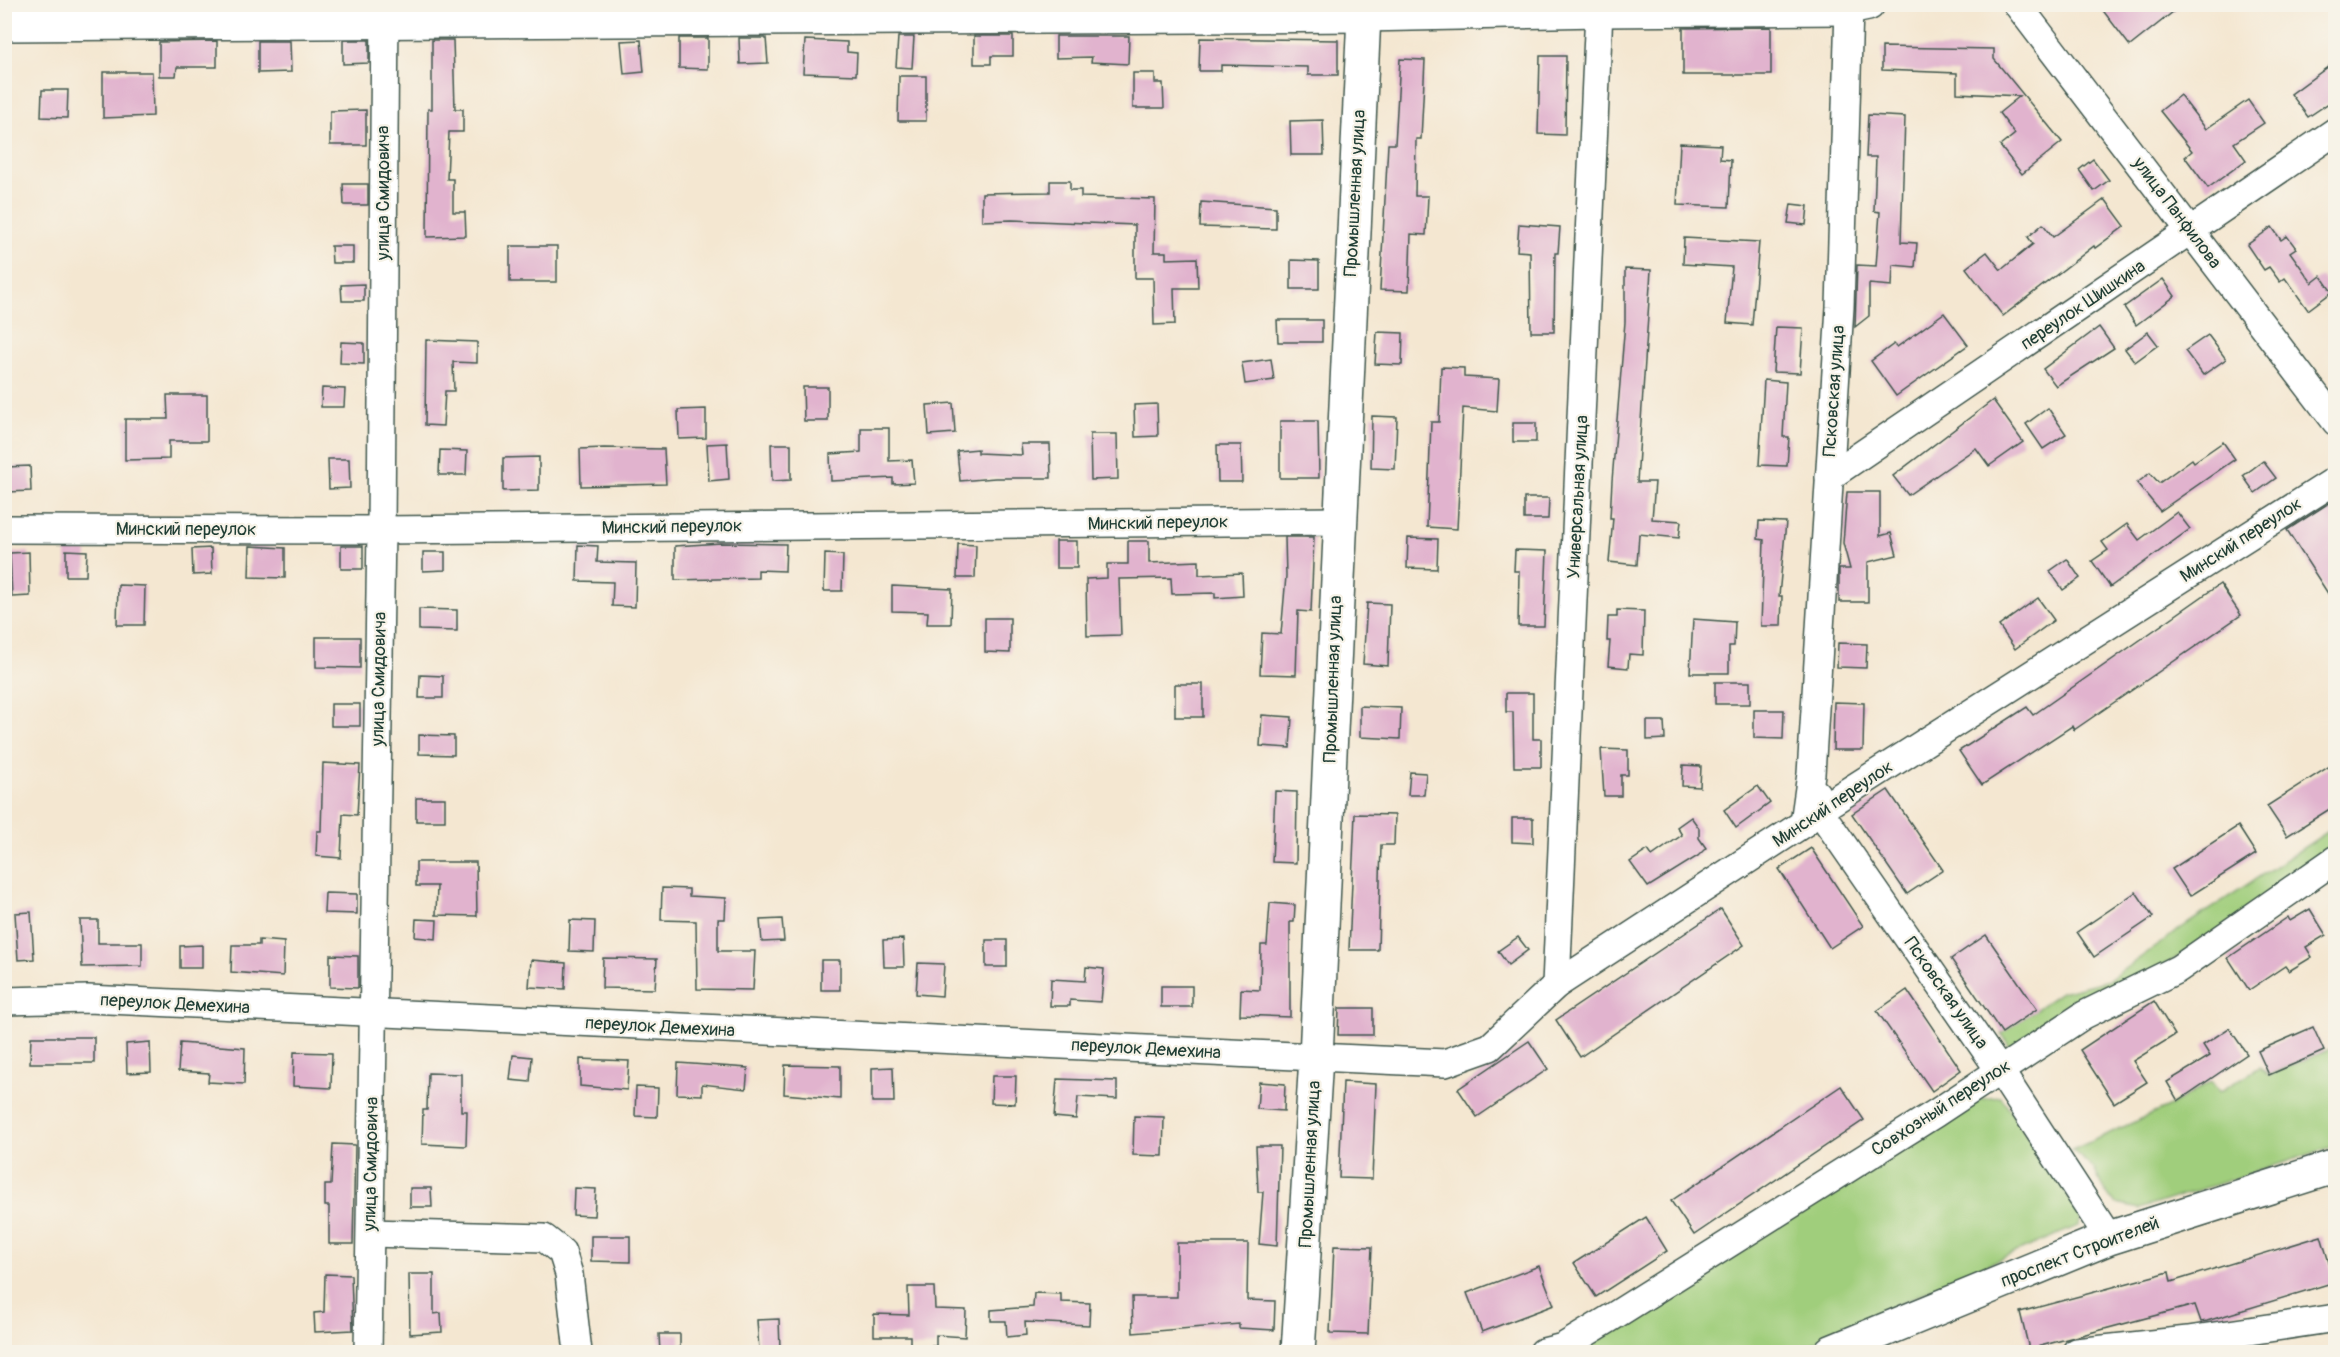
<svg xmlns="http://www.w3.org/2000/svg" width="2340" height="1357" font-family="Pangolin,sans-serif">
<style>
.green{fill:#a0ce7b;stroke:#608658;stroke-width:1.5}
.building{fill:#e1b3ce}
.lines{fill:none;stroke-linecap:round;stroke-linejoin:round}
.minor-casing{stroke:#3f564c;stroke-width:30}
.major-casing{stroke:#3f564c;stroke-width:36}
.minor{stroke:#fff;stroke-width:27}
.major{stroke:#fff;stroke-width:33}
.labels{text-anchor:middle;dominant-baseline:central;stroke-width:4.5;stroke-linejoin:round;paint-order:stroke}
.street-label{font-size:18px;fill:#1f3d34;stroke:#f7f3e8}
</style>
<rect width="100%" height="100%" fill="#f7f3e8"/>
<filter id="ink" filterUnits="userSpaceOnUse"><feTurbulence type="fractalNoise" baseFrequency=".0167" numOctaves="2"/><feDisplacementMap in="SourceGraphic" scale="12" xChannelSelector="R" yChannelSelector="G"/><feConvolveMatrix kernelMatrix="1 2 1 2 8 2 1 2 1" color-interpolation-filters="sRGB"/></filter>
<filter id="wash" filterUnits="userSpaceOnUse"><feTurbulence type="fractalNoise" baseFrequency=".008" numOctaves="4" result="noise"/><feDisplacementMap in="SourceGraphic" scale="24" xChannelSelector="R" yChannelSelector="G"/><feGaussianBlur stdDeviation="1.35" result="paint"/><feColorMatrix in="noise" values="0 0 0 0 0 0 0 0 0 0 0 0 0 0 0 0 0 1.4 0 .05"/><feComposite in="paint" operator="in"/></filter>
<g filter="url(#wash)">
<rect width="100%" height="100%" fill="#f4e7d1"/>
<g class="green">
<path d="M2335 827V851L2214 937 2011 1050 2002 1033 2061 992 2109 980 2187 924Z"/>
<path d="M2335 1047V1146L2140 1209 2117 1204 2105 1192 2094 1169 2072 1150 2170 1106 2211 1081 2219 1092 2260 1067 2269 1075Z"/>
<path d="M2001 1097 2082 1217 2078 1226 1964 1274 1794 1352H1571L1981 1099Z"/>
</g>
<g id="blocks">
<g class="building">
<path d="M2098 4H2183L2130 46Z"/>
<path d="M1771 27V75H1683V28Z"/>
<path d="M974 36H1013V56H991V64H974Z"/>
<path d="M1056 36H1129L1128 64 1091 62 1092 57 1056 58Z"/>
<path d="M898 37H914L912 68 896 67Z"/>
<path d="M679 38H708V69L679 68Z"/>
<path d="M739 38H766L768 63 740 64Z"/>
<path d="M1200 38 1338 40V75H1308V67L1221 65V71H1199Z"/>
<path d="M343 40H369V63L343 64Z"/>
<path d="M432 40H453L455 109H463V132H449L447 179H453V212H465L466 236 427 237 428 109H432Z"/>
<path d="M641 40 644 72 624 74 621 41Z"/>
<path d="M805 40 847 42V52L857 53 856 75 803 73Z"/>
<path d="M217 41V67H177L176 76H159V42Z"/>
<path d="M258 41H290L291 72 258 73Z"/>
<path d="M1882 47 1994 49V59L2062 142 2022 174 2000 146 2015 134 1999 113 2020 96 1957 93V73L1882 70Z"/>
<path d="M1540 56H1566L1565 135 1538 134Z"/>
<path d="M1400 59 1425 60 1421 139H1416L1415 196H1428L1426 235 1411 234 1409 291 1380 290 1388 144H1395Z"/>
<path d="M2336 61V98L2308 117 2291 94Z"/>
<path d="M103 72H152L153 116 103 118Z"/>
<path d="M1133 73H1155V83H1163L1164 108H1133Z"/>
<path d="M899 76H926V121H898Z"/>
<path d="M42 90H68L67 118 41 117Z"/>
<path d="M2180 95 2206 129 2248 100 2264 123 2234 143 2246 160 2208 188 2185 157 2192 151 2160 111Z"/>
<path d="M366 110V145H330V111Z"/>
<path d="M1868 115 1905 117 1901 242 1917 243 1915 267 1893 265 1892 286 1869 284V316L1855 327 1857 265 1876 266 1880 212 1874 211 1876 157H1866Z"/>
<path d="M1323 120 1324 155H1291L1290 121Z"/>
<path d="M1680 143 1721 145 1720 159 1731 160 1729 207 1677 205Z"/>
<path d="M2093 159 2109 180 2094 191 2079 170Z"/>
<path d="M1050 181H1070V190H1081V197L1155 199 1154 252H1166V259L1197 258 1198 288H1174L1175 324 1154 325 1153 278H1135V225L1012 220 982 221V193L1050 192Z"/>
<path d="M343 184H368V205H344Z"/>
<path d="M2105 199 2125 226 2095 248 2094 246 2003 316 1966 268 1987 252 2001 270 2033 244 2028 237 2043 224 2053 237Z"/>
<path d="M1201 202 1276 207V229L1200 227Z"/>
<path d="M1791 204 1808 206 1806 225 1788 223Z"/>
<path d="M1519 224 1560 227 1558 253H1555L1554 332H1531L1530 252 1517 251Z"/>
<path d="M2272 227 2281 240 2287 236 2296 248 2290 252 2312 283 2321 276 2332 292 2308 310 2285 278 2280 282 2269 267 2264 270 2247 245Z"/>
<path d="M1684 238 1759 242 1752 325 1727 323 1732 267 1683 264Z"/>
<path d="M331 246H353V263H332Z"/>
<rect x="510" y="246" width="47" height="36"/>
<path d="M1291 260 1319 261V289H1291Z"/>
<path d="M1625 269 1651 270 1637 482H1655L1652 519 1681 521 1679 538 1639 534 1637 565 1609 562 1613 518H1610L1612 481 1625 322Z"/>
<path d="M2163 279 2175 296 2136 325 2124 307Z"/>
<path d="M364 284V301H342L341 285Z"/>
<path d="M1944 313 1968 345 1896 396 1871 361 1894 344 1897 347Z"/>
<path d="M1277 320H1322V342H1278Z"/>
<path d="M1776 327 1803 328 1800 373 1773 372Z"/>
<path d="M2099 327 2114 348 2056 386 2043 369Z"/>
<path d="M1377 332 1403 333 1402 365 1375 364Z"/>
<path d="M2148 332 2158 345 2135 362 2125 349Z"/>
<path d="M2208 335 2226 359 2203 375 2185 351Z"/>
<path d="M426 340 477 342V363L453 362 454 391H445L443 426 425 425Z"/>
<path d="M341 342 364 343V364L340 363Z"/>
<path d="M1271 359 1274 380 1245 384 1242 363Z"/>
<path d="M1441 367 1464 368V377L1499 379 1497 411 1463 408 1457 529 1427 527 1431 422H1439Z"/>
<path d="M1764 380 1786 382 1783 437H1789L1787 466 1759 465Z"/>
<path d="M803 387H828V421H804Z"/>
<path d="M322 388 345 389 344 407H321Z"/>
<path d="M167 395H207V441H169V459L125 460V419H168Z"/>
<path d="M1993 400 2023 442 1989 466 1976 448 1908 495 1893 476Z"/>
<path d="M953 403 955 433 929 435 927 405Z"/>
<path d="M1157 404 1158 436 1135 437 1134 405Z"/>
<path d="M2048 408 2066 434 2043 449 2026 424Z"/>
<path d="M706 409V438L679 439 678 410Z"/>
<path d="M1372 416 1397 417 1395 469 1371 468Z"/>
<path d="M1280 421H1318L1319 478H1280Z"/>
<rect x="1513" y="423" width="23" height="19"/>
<path d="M861 428H889V461L912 460 914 483 893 484V478L831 481 830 454 861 452Z"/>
<path d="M1090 434H1117L1118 479 1091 480Z"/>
<path d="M2223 442 2235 459 2160 511 2137 483 2150 473 2159 483 2192 459 2194 462Z"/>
<path d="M727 443 729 479 709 481 707 444Z"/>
<path d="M771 444H791V480L772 481Z"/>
<path d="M1021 444H1050L1051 478H995L960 481 957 451 978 449V453L1022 455Z"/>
<path d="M1217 445H1241L1242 482H1218Z"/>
<path d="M604 448 664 449 666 484 581 486 580 449Z"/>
<path d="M440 450 467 451 466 475H439Z"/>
<path d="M539 457V490L503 491V458Z"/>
<path d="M328 459H349L350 488 329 489Z"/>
<path d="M2263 461 2276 478 2255 493 2243 476Z"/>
<path d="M30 466 31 491 7 492 6 467Z"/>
<path d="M1847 492H1880V536L1891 533 1897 555 1868 562V602H1839V569H1850L1843 543Z"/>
<path d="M1524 498H1549L1548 519H1524Z"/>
<path d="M2329 503 2336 514V606L2287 530Z"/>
<path d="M2177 512 2190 529 2110 587 2092 561 2108 550 2102 542 2127 524 2139 540Z"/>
<path d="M1759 521 1786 522 1779 596H1782L1781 626H1761L1764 540 1758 539Z"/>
<path d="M1285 537H1314L1311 612 1298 611 1296 675 1260 674 1262 633 1281 634 1286 576Z"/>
<path d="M1408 538 1438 539 1437 569 1407 568Z"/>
<rect x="1056" y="541" width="21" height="27"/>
<path d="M1128 541H1149V563L1199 561V575L1242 573 1243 596 1215 598V593L1172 594 1171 578 1119 579 1121 635 1087 636 1086 579 1107 578V564H1128Z"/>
<path d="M721 543 786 544 785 571 758 570V578L675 580V546Z"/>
<path d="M958 544 976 545 975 578H957Z"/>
<path d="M578 545 598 546 597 562 636 563 635 607 612 606 613 582 577 581Z"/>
<path d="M250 546 285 548V578L249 577Z"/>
<rect x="341" y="546" width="22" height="23"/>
<path d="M211 548 212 574 193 575 192 549Z"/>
<path d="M66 550 87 551 86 576H66Z"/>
<path d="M1515 550 1547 551 1544 626H1518L1519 571H1514Z"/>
<path d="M29 552 30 596 12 597 10 553Z"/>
<path d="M423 552H445V570L423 571Z"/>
<path d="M825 554 843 555 842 591H824Z"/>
<path d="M2067 559 2080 578 2063 590 2050 571Z"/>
<path d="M2220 584 2241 615 2074 730 2072 726 1982 785 1959 751 2027 707 2033 715Z"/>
<path d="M118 585 145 586 144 625H117Z"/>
<path d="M892 586 952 589 951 624H927L928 612 892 611Z"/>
<path d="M2038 598 2054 620 2015 649 1999 626Z"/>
<path d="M1367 603 1390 604 1388 666 1363 664Z"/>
<path d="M419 609 457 610V631L419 630Z"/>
<path d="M1617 610 1644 611 1643 655 1629 654 1628 668 1608 666 1610 641H1607L1608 617H1617Z"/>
<path d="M985 618H1010V653L985 652Z"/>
<path d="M1693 619 1735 622 1734 646H1729V673H1690Z"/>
<path d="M316 637H360V668L316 667Z"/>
<path d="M1838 643 1867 644 1866 668 1837 667Z"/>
<path d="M420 675 443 676V698H419Z"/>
<rect x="1715" y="682" width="35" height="22"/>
<rect x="1175" y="684" width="28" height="33"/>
<path d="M1506 693H1533V739H1541V767H1514L1513 712H1506Z"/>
<path d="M1834 702 1864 703 1863 750H1833Z"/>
<rect x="331" y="704" width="29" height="22"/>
<path d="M1360 706 1401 708 1400 739 1360 737Z"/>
<path d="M1754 710H1784L1783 739 1754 738Z"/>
<path d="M1262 715 1292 717 1290 748 1260 746Z"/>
<path d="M1647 721H1664L1665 739 1647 740Z"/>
<path d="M419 735 454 736V755L419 754Z"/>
<path d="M1601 749 1628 750V775H1621V796H1604Z"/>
<path d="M2336 762V805L2287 836 2267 806Z"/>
<path d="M323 763 360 765 357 815 343 814 341 858 316 856 317 831H321Z"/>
<path d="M1683 765 1701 766 1700 787 1682 786Z"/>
<path d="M1410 772 1426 773 1424 795H1408Z"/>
<path d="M1758 786 1770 803 1736 828 1724 810Z"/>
<path d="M1888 790 1943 870 1907 894 1852 814Z"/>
<path d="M1275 791 1297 792 1296 863 1272 862Z"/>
<rect x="416" y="798" width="29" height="23"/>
<path d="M1355 814 1395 815 1394 845H1381L1378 950H1349Z"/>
<path d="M1691 817 1699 828V838L1706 848 1698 856 1648 887 1630 862 1648 850 1652 856 1682 835 1677 827Z"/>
<path d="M1512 818H1533V843L1512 842Z"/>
<path d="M2238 826 2256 854 2190 896 2172 869Z"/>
<path d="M1811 848 1863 926 1830 948 1779 869Z"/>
<path d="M416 862H476L477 916 436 915 437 886H416Z"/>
<path d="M662 888 689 889V896L726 898 725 919H718V951H755L753 990 697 989 696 921 661 920Z"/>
<path d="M2136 892 2153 917 2094 957 2077 932Z"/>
<path d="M325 893 357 894V914L324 913Z"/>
<path d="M1270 903 1295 905 1294 922H1290V1017L1240 1015 1241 989 1260 990 1261 945H1267Z"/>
<path d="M1721 909 1744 945 1580 1057 1556 1020Z"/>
<path d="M2310 909 2326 935 2306 947 2312 957 2289 971 2285 966 2249 990 2228 958 2288 917 2290 921Z"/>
<path d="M31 912 34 959 18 960 15 913Z"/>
<path d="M416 919 437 920 436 939 415 937Z"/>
<path d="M782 919 784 941 762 942 760 920Z"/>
<path d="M80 920H98V943H142V966L82 967Z"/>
<path d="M570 920 595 921 594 952 569 951Z"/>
<path d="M1986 935 2037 1009 2002 1033 1951 959Z"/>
<path d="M1518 937 1528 950 1508 965 1498 951Z"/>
<path d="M903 939 904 967H884L883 940Z"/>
<path d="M259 940 284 942 283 976 231 972 232 945H259Z"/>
<rect x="986" y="940" width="21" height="27"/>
<path d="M202 945V968H180V946Z"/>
<path d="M330 955 358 956V988L330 987Z"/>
<path d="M603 958 657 959 655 989 602 988Z"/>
<path d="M531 960 566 963 565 989 529 987Z"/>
<rect x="821" y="960" width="19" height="30"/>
<path d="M918 963 944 964 942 996 916 994Z"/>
<path d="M1086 967 1104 969 1101 1002 1070 1000V1006H1050L1051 979 1085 981Z"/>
<rect x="1161" y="986" width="31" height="21"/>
<path d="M1907 990 1961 1070 1932 1091 1877 1011Z"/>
<path d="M2154 1001 2175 1035 2133 1061 2147 1082 2114 1103 2080 1050Z"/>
<path d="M1339 1008H1373V1035H1338Z"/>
<path d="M2313 1027 2324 1051 2269 1075 2258 1051Z"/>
<path d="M2229 1028 2247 1054 2178 1101 2167 1082 2210 1056 2203 1045Z"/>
<path d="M31 1037H94V1063H30Z"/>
<path d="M1529 1041 1548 1069 1477 1117 1458 1089Z"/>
<path d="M150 1042 151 1072 127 1073 126 1044Z"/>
<path d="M180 1043 245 1048 244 1084 208 1082 209 1073 178 1071Z"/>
<path d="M294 1052 332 1053 331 1088 293 1086Z"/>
<path d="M513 1055 532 1057 530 1082 510 1080Z"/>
<path d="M580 1059 629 1061 627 1090 580 1086Z"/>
<path d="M678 1063 748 1068 746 1089 702 1084V1095L677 1094Z"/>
<path d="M785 1065 840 1066V1099L784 1094Z"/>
<path d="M893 1067 894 1102H872V1068Z"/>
<path d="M428 1073 461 1074V1111H467L466 1146 422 1144 423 1110H427Z"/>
<path d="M992 1076H1016L1015 1104 991 1103Z"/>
<path d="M1057 1079 1117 1081V1099L1078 1097 1076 1119 1054 1117Z"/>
<path d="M1259 1082 1285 1084 1284 1111 1257 1109Z"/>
<path d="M1343 1082 1376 1084 1372 1179 1339 1178Z"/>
<path d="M1841 1086 1864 1120 1694 1235 1671 1201Z"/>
<path d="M636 1087 658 1088 657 1117 635 1116Z"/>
<path d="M1134 1116 1164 1117 1163 1156 1133 1155Z"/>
<path d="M333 1144 355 1145 353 1244H329V1206H325V1185H331Z"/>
<path d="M1256 1146H1280L1277 1246 1259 1244 1263 1192H1258Z"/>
<path d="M410 1188H431L432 1207H410Z"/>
<path d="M574 1188 596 1189 594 1216 573 1215Z"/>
<path d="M1646 1217 1667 1251 1596 1297 1574 1263Z"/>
<path d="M591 1236H630V1262L591 1261Z"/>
<path d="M2321 1236 2335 1282 2207 1321 2201 1322 2195 1305 2029 1349 2020 1312 2169 1272 2171 1282Z"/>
<path d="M1177 1243H1248L1247 1300 1275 1301 1274 1330 1239 1328V1324L1133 1333 1132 1297H1177Z"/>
<path d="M1334 1246 1372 1247 1368 1334 1330 1333Z"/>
<path d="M1539 1266 1554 1305 1482 1332 1467 1293Z"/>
<path d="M325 1274 351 1275 353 1330 315 1332 314 1313 324 1312Z"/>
<path d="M409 1274H434V1314L441 1313 442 1332 410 1334Z"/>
<path d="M908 1287H934L935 1309 966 1310 965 1337 936 1335V1346L910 1347V1336H874V1314L909 1315Z"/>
<path d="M1034 1293 1061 1294V1302L1090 1303 1089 1325 1025 1322 1026 1335 1007 1337 1006 1321H991V1310L1033 1307Z"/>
<path d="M779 1319 780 1349 759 1350 757 1320Z"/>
<path d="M659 1334H680V1353H660Z"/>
</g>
</g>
</g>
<g filter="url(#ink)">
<use href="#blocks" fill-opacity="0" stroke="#3f564c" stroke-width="1.5"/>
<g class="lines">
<defs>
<g id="minor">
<path d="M2017 4 2336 422"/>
<path d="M1829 477 2336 131"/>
<path d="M4 529 381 530 1339 521"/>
<path d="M1816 793 1819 810 2000 1071 2109 1238"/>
<path d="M1804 823 1811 774 1840 307 1849 8"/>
<path d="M1556 985 1599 10"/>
<path d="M4 1001 88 999 1445 1063 1490 1047 1556 985 1804 823 1819 810 2336 480"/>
<path d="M371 1233 544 1238 562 1252 569 1274 578 1352"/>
<path d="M368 1352 381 530 385 4"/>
<path d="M1543 1352 1563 1347 1609 1319 1936 1113 2084 1015 2178 969 2336 859"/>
<path d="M2076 1352 2188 1340 2336 1318"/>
</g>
<g id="major">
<path d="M4 24 1364 15 1599 10 1849 8 1868 4"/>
<path d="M1298 1352 1316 1057 1364 15"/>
<path d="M1831 1352 2109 1238 2336 1166"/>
</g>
</defs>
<use href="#minor" class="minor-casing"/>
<use href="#major" class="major-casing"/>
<use href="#minor" class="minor"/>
<use href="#major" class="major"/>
</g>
</g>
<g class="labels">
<g class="street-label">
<text transform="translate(383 193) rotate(-90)">улица Смидовича</text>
<text transform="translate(1355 193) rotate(-87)">Промышленная улица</text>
<text transform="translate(2177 213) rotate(53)">улица Панфилова</text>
<text transform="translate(2083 305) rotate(-34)">переулок Шишкина</text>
<text transform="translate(1834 391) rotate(-86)">Псковская улица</text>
<text transform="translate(1578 497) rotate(-87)">Универсальная улица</text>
<text transform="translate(1158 523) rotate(-1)">Минский переулок</text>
<text transform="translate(672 527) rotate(-1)">Минский переулок</text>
<text x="186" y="529">Минский переулок</text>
<text transform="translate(2241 540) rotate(-33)">Минский переулок</text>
<text transform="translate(379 679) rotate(-89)">улица Смидовича</text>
<text transform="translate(1333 679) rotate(-88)">Промышленная улица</text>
<text transform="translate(1833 804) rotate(-34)">Минский переулок</text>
<text transform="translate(1946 993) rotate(55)">Псковская улица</text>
<text transform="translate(175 1004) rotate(3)">переулок Демехина</text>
<text transform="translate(660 1027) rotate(3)">переулок Демехина</text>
<text transform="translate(1146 1049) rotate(3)">переулок Демехина</text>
<text transform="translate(1941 1108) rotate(-33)">Совхозный переулок</text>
<text transform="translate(371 1164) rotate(-89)">улица Смидовича</text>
<text transform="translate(1310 1164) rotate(-87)">Промышленная улица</text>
<text transform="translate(2080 1252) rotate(-21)">проспект Строителей</text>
</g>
</g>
<rect width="2340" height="1357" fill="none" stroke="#f7f3e8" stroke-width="24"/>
</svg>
